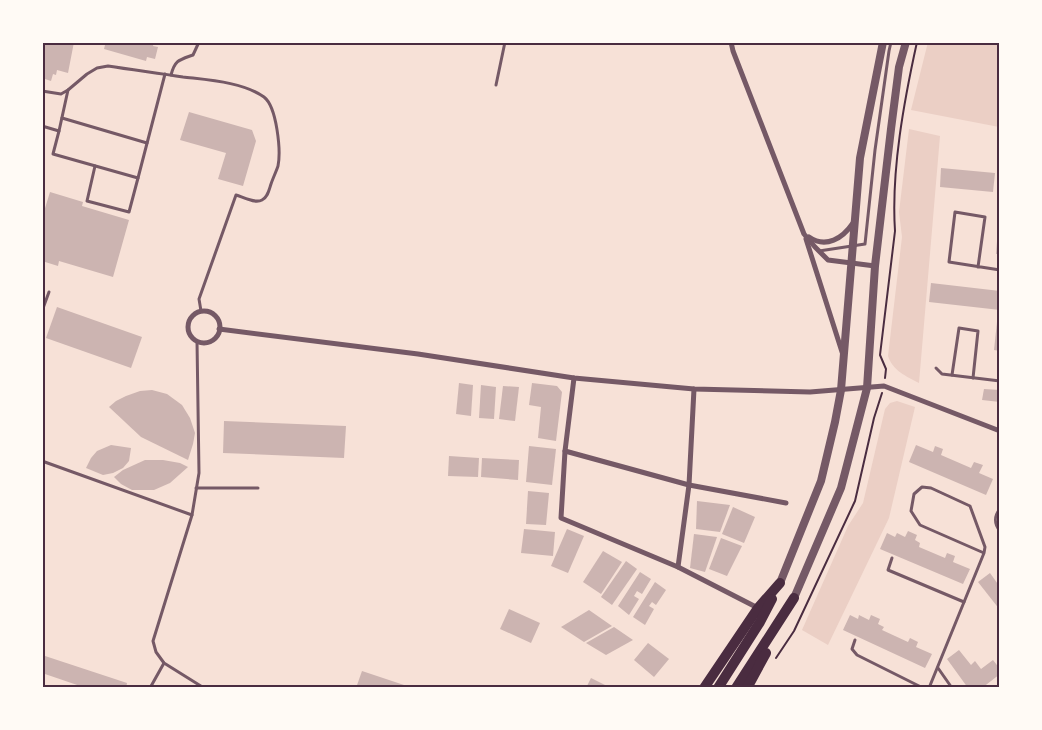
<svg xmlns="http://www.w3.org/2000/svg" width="1042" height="730" font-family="Inter,sans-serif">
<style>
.green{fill:#ebcfc5}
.building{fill:#ccb4b1}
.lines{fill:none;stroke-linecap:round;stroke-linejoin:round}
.path{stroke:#4a2c40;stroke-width:2}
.service{stroke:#755966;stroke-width:3}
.minor{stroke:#755966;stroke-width:5}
.tertiary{stroke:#755966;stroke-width:8}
.primary{stroke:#4a2c40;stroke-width:10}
.neatline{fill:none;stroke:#4a2c40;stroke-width:2}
</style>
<rect width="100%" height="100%" fill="#f7e1d7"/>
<g class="green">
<path d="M928 42 999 43V127L911 110Z"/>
<path d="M909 129 940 136 919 383C906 376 893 371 888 356L902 237 899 212Z"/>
<path d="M897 401 915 407 889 518 828 645 802 630 848 526 863 503 885 409 890 403Z"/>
</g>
<g class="building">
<path d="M42 42H74L68 73 57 70 56 75 53 74 51 81 42 78Z"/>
<path d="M97 42H154L153 46 158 47 155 59 147 57 146 61 104 49 105 45Z"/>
<path d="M189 112 252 130 256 141 243 186 218 179 226 153 180 140Z"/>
<path d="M941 168 995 173 993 192 940 187Z"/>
<path d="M50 192 83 202 82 206 129 220 113 277 59 261 58 266 42 261V218Z"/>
<path d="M998 228H1000V254H996Z"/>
<path d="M931 283 1000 291V310L929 302Z"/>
<path d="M57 307 142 337 131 368 46 338Z"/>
<path d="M997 322H1000V351L994 350Z"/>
<path d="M459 383 473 385 471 416 456 414Z"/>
<path d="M532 383 557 386 562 392 556 441 538 438 541 407 529 405Z"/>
<path d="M481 385 496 387 494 419 479 418Z"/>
<path d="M503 386 519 387 515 421 499 419Z"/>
<path d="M984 389 1000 390V402L982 400Z"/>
<path d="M152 390 167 394 182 405 190 418 195 433 193 444 188 460 141 437 109 407 116 401 126 396 140 391Z"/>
<path d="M224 421 346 426 344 458 223 453Z"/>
<path d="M111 445 131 448 129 461 123 468 113 473 103 475 86 468 91 458 97 451Z"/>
<path d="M916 445 933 452 935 446 943 449 941 455 971 468 974 462 983 465 979 473 993 479 986 495 909 462Z"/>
<path d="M529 446 556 449 552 485 526 482Z"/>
<path d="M449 456 479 458 478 477 448 476Z"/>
<path d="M482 458 519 460 518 480 481 477Z"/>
<path d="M145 460H163L180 463 188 467 170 483 154 490H132L121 484 114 477 123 470Z"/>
<path d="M528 491 549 493 546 525 526 524Z"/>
<path d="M697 501 730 505 720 532 696 529Z"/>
<path d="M733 507 755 517 744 543 722 534Z"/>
<path d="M524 529 555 532 553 556 521 553Z"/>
<path d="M567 529 584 536 568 573 551 566Z"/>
<path d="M908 531 917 535 915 540 920 543 919 547 945 558 947 553 955 556 953 562 970 569 963 584 880 549 887 533 895 537 897 533 905 537Z"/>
<path d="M694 534 717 537 705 572 690 568Z"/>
<path d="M721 538 742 546 727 576 709 569Z"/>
<path d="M603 551 622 562 601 594 583 582Z"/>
<path d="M626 561 637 569 612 605 601 597Z"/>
<path d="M640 572 651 579 642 594 637 591 634 596 639 599 629 615 618 606Z"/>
<path d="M990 573 1000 587V610L978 582Z"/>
<path d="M655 582 666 590 656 605 652 602 649 606 654 609 645 625 633 617Z"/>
<path d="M509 609 540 623 531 643 500 629Z"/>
<path d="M589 610 612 626 584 642 561 627Z"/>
<path d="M850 615 858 619 859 615 869 620 871 615 880 619 878 624 884 627 882 630 908 642 910 638 918 642 916 647 932 654 925 668 843 630Z"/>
<path d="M614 627 633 640 606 655 586 643Z"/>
<path d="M648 643 669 659 654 677 634 660Z"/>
<path d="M959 650 971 665 975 661 981 669 993 660 1000 669V674L982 688H968L947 659Z"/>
<path d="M42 655 127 683 126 688H86L42 673Z"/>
<path d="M362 671 410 687V688H356Z"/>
<path d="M591 678 611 688H586Z"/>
</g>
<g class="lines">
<g class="path">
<path d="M885 378 886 369 880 355 895 231C891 171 904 101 917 42"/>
<path d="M776 658 794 631 855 501 874 418 882 393"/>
</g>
<g class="service">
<path d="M171 75C175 60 179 60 193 55L199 42"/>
<path d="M496 85 505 42"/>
<path d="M42 91 61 94 68 90 87 74 97 68 108 66C133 70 158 73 183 77 208 80 243 82 264 97 277 107 281 151 278 166 276 172 273 178 271 184 269 190 268 197 262 200 255 204 243 197 236 195L199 299 201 311"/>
<path d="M62 118 147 143"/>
<path d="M42 126 59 131 68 90"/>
<path d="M59 131 53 154 138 178 165 74"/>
<path d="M95 166 87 201 129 212 138 178"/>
<path d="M819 251 865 244 875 150 889 51 891 42"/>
<path d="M978 267 985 217 955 212 949 262 1000 270"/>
<path d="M42 311 49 292"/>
<path d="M936 368 942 374 1000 381"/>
<path d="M952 375 959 328 978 331 973 378"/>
<path d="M42 461 192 515 199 473 197 341"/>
<path d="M196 488H258"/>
<path d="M1000 509C994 516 994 524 1000 531"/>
<path d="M192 515 153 641 156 652 164 663 204 688"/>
<path d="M892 558 888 570 964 602"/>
<path d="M855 640 852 649 857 655 923 688"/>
<path d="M938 668 952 688"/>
<path d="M150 688 164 663"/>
<path d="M929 688 984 553 985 547 970 506 931 488 922 487 914 494 911 511 920 525 984 553"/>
</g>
<g class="minor">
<path d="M731 42 733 51 804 234 815 247 828 260 875 266"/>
<path d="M809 237C826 249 843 238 853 223"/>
<path d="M806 239 843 355"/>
<circle cx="204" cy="327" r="16"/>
<path d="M219 329 418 354 574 378 694 389 810 392 884 386 1000 431"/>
<path d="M574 378 565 451 561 518 678 567 758 608"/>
<path d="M565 451 689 485 786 503"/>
<path d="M678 567 689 485 694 389"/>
</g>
<g class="tertiary">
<path d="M780 583 821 481 835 422 841 390 860 158 883 42"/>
<path d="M794 598 841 488 867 388 875 266 891 129 899 67 906 42"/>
</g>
<g class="primary">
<path d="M704 688 758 608 780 583"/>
<path d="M718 688 760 622 772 599"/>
<path d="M736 688 794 598"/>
<path d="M747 688 766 653"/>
</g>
</g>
<rect width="1042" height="730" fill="none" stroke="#fffaf5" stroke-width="88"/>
<rect x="44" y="44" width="954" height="642" class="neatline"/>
</svg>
